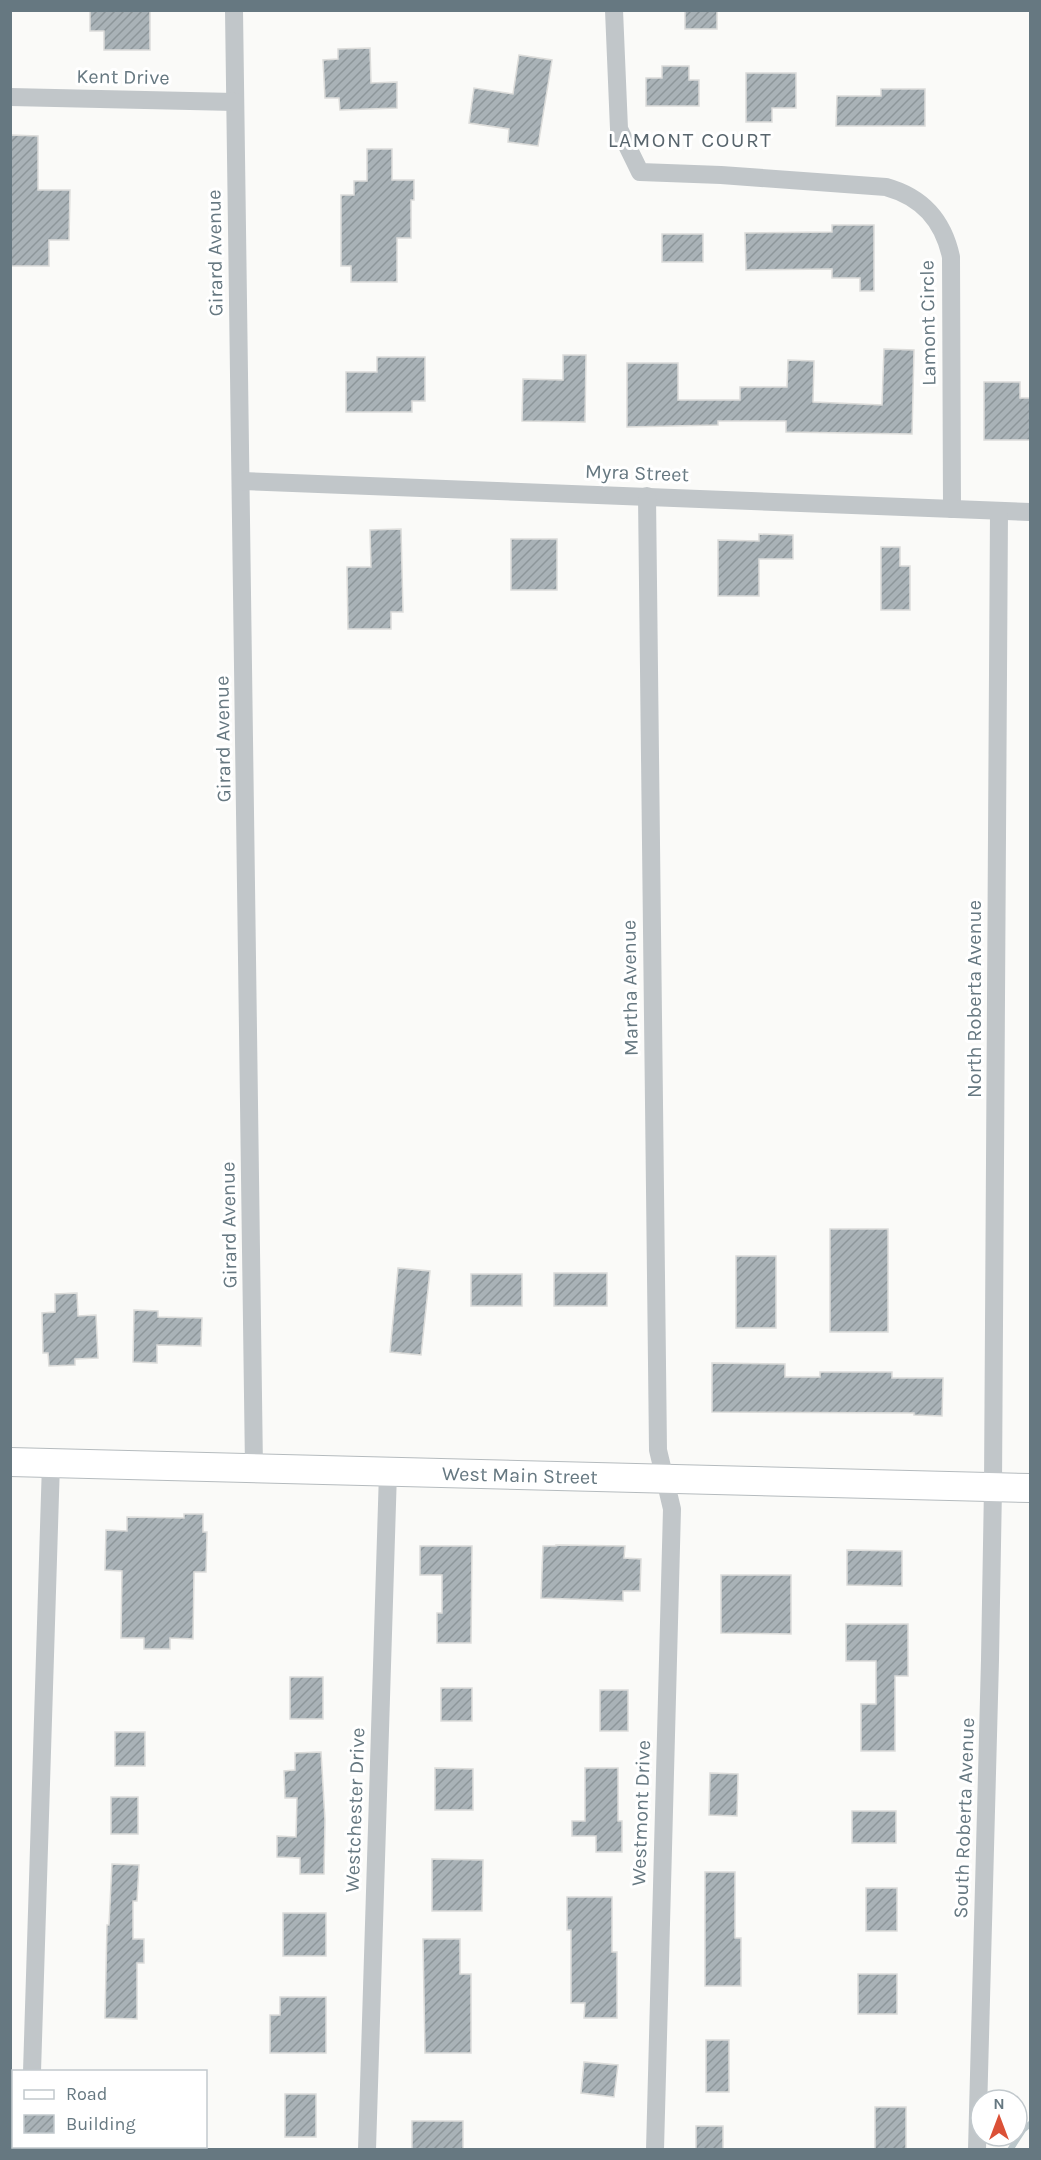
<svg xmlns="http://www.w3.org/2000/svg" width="1041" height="2160" font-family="Karla,sans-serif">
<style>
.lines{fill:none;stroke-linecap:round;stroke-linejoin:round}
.stream{stroke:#bbc7cb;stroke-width:6}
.building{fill:url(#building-hatch);stroke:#dcdcda;stroke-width:1.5}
.primary-casing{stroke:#b5bbbe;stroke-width:30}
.street{stroke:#c1c6c9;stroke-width:18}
.primary{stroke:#fff;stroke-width:28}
.labels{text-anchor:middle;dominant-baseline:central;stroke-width:6;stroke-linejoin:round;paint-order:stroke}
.street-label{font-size:20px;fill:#667881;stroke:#fff}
.neighbourhood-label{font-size:21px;letter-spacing:1.5px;fill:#58656d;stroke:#fff}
</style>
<defs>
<pattern id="building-hatch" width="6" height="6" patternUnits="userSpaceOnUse" patternTransform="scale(1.5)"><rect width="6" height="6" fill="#a9b2b7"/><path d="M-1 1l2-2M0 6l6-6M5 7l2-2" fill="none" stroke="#8d969a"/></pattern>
</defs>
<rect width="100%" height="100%" fill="#fafaf8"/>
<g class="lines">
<path class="stream" d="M1010 2150 1023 2130 1030 2124"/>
</g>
<g class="building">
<path d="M90 10H150V50H104V31H90Z"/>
<rect x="685" y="10" width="32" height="19"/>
<path d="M370 48 371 83 397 82V108L340 110 339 98H325L323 60 338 59V49Z"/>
<path d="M519 55 552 60 538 146 508 142 509 129 469 123 474 88 513 94Z"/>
<path d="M662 66H689V80H699V106H646V78H662Z"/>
<path d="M746 73H796V108H772V122H746Z"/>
<path d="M881 89H925V126H836L837 96H881Z"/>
<path d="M10 135 38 136V190H70L69 240H49V266H10Z"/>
<path d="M367 149H392V180H414V200H411V238H397V282H351V266H341V195H354V181H367Z"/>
<path d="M832 225H874V291H860V278H832V269L746 270 745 233 832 232Z"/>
<rect x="662" y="234" width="41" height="28"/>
<path d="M884 349 914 350 912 434 786 432V421H718V425L627 427V363H678V400H740V387H787L788 360 814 361 813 402 882 405Z"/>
<path d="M563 355H586L585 422 522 421 523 379 563 380Z"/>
<path d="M377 357H425V401H412V412H346V372H377Z"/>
<path d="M984 382H1020V398H1030V440H984Z"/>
<path d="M401 529 403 612H391V629H348L347 567H371L370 530Z"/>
<path d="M759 534 793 535V559H759V596H718V540L759 541Z"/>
<rect x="511" y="539" width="46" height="51"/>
<path d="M881 547H900V566H910V610H881Z"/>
<rect x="830" y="1229" width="58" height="103"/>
<rect x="736" y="1256" width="40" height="72"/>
<path d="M398 1268 430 1271 421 1355 390 1352Z"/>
<rect x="554" y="1273" width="53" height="33"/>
<rect x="471" y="1274" width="51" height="32"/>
<path d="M77 1293 78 1316 96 1315 98 1358 75 1359V1365L49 1366 48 1353H43L42 1313 55 1312V1294Z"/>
<path d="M134 1310 158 1311V1317L202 1318 201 1346 157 1345V1363L133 1362Z"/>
<path d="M712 1363 785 1364V1377H820V1372H892V1378H943L942 1416 914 1415V1413L712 1412Z"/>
<path d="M184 1514H203V1532H207L206 1572H194L193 1639 170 1638V1649H144V1638H121L122 1571 105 1570 106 1530 127 1531V1517L184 1518Z"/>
<path d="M556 1545 625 1546 624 1558 641 1559 640 1591H623V1601L541 1598 543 1546H556Z"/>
<path d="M420 1546H472L471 1643H437V1613H442V1575H420Z"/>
<path d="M847 1550 902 1551V1586L847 1585Z"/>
<path d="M721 1575H791V1634L721 1633Z"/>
<path d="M846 1624H908V1676H895V1751H861V1704H876V1661H846Z"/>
<rect x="290" y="1677" width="33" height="42"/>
<rect x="441" y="1688" width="31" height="33"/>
<rect x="600" y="1690" width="28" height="41"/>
<rect x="115" y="1732" width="30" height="34"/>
<path d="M321 1752 325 1820 324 1874H300V1858L277 1857V1836L296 1837 297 1798H285L284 1771 295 1770V1753Z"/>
<path d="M435 1768 473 1769V1810H435Z"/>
<path d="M585 1768H618V1821H622V1852H596V1836H572V1821H585Z"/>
<path d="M710 1773 738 1774 737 1816 709 1815Z"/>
<rect x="111" y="1797" width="27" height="37"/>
<rect x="852" y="1811" width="44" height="32"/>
<path d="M432 1859 483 1860 482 1911H432Z"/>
<path d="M112 1864 139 1865 137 1901H133V1939H144V1963H137V2019L105 2018 107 1925H109Z"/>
<path d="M705 1872H735V1938H741V1986H705Z"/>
<rect x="866" y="1888" width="31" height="43"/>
<path d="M567 1897H612V1952H617V2018H584L585 2003H571V1930H567Z"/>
<rect x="283" y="1913" width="43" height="43"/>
<path d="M423 1939H460V1974H471V2053H425Z"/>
<rect x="858" y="1974" width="39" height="40"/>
<path d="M280 1997H326V2053H270V2015H280Z"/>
<rect x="706" y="2040" width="23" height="52"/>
<path d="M584 2062 618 2065 614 2097 581 2093Z"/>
<rect x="285" y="2094" width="31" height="43"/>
<rect x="875" y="2107" width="31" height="43"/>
<path d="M412 2121H463V2150L412 2149Z"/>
<rect x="696" y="2126" width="27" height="24"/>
</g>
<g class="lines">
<defs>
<g id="primary">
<path id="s1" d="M10 1462 1030 1488"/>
</g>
</defs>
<use href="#primary" class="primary-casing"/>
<g class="street">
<path d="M234 10 254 1468"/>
<path d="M614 10 619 129 640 172 721 175 886 187C922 197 943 220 951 257L952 509"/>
<path d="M10 97 235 102"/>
<path d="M242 481 1030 512"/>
<path d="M647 496 658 1450 672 1509 655 2150"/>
<path d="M32 2072 51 1463"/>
<path d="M30 2150V2146"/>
<path d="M367 2150 388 1472"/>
<path d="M977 2150 990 1660 993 1487 999 511"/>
</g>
<use href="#primary" class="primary"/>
</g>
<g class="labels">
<g class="street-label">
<text transform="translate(123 77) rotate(1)">Kent Drive</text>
<text transform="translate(215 253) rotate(-91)">Girard Avenue</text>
<text transform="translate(928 323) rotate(-91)">Lamont Circle</text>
<text transform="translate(637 473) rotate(2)">Myra Street</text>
<text transform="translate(223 739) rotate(-91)">Girard Avenue</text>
<text transform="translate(630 988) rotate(-91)">Martha Avenue</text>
<text transform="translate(974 999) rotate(-90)">North Roberta Avenue</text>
<text transform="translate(229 1225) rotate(-91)">Girard Avenue</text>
<text stroke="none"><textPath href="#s1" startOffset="510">West Main Street</textPath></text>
<text transform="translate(355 1810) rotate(-88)">Westchester Drive</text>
<text transform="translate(641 1813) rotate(-88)">Westmont Drive</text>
<text transform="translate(964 1818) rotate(-88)">South Roberta Avenue</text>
</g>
<g class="neighbourhood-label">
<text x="690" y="140">LAMONT COURT</text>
</g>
</g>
<rect width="1041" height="2160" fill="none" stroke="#667881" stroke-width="24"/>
<rect x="12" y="2070" width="195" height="78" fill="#ffffff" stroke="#c2c9cd" stroke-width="1.5"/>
<rect x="24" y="2090" width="30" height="9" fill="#ffffff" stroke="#c2c9cd" stroke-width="1.5"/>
<text x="66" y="2100" font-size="18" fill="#667881">Road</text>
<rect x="24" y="2115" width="30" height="18" fill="url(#building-hatch)" stroke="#c2c9cd" stroke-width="1.5"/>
<text x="66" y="2130" font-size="18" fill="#667881">Building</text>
<g transform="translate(999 2118)"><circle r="28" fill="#ffffff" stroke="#c2c9cd" stroke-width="1.5"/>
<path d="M0-4.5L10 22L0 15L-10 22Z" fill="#db5137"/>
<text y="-9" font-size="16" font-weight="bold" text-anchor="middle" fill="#667881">N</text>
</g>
</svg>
